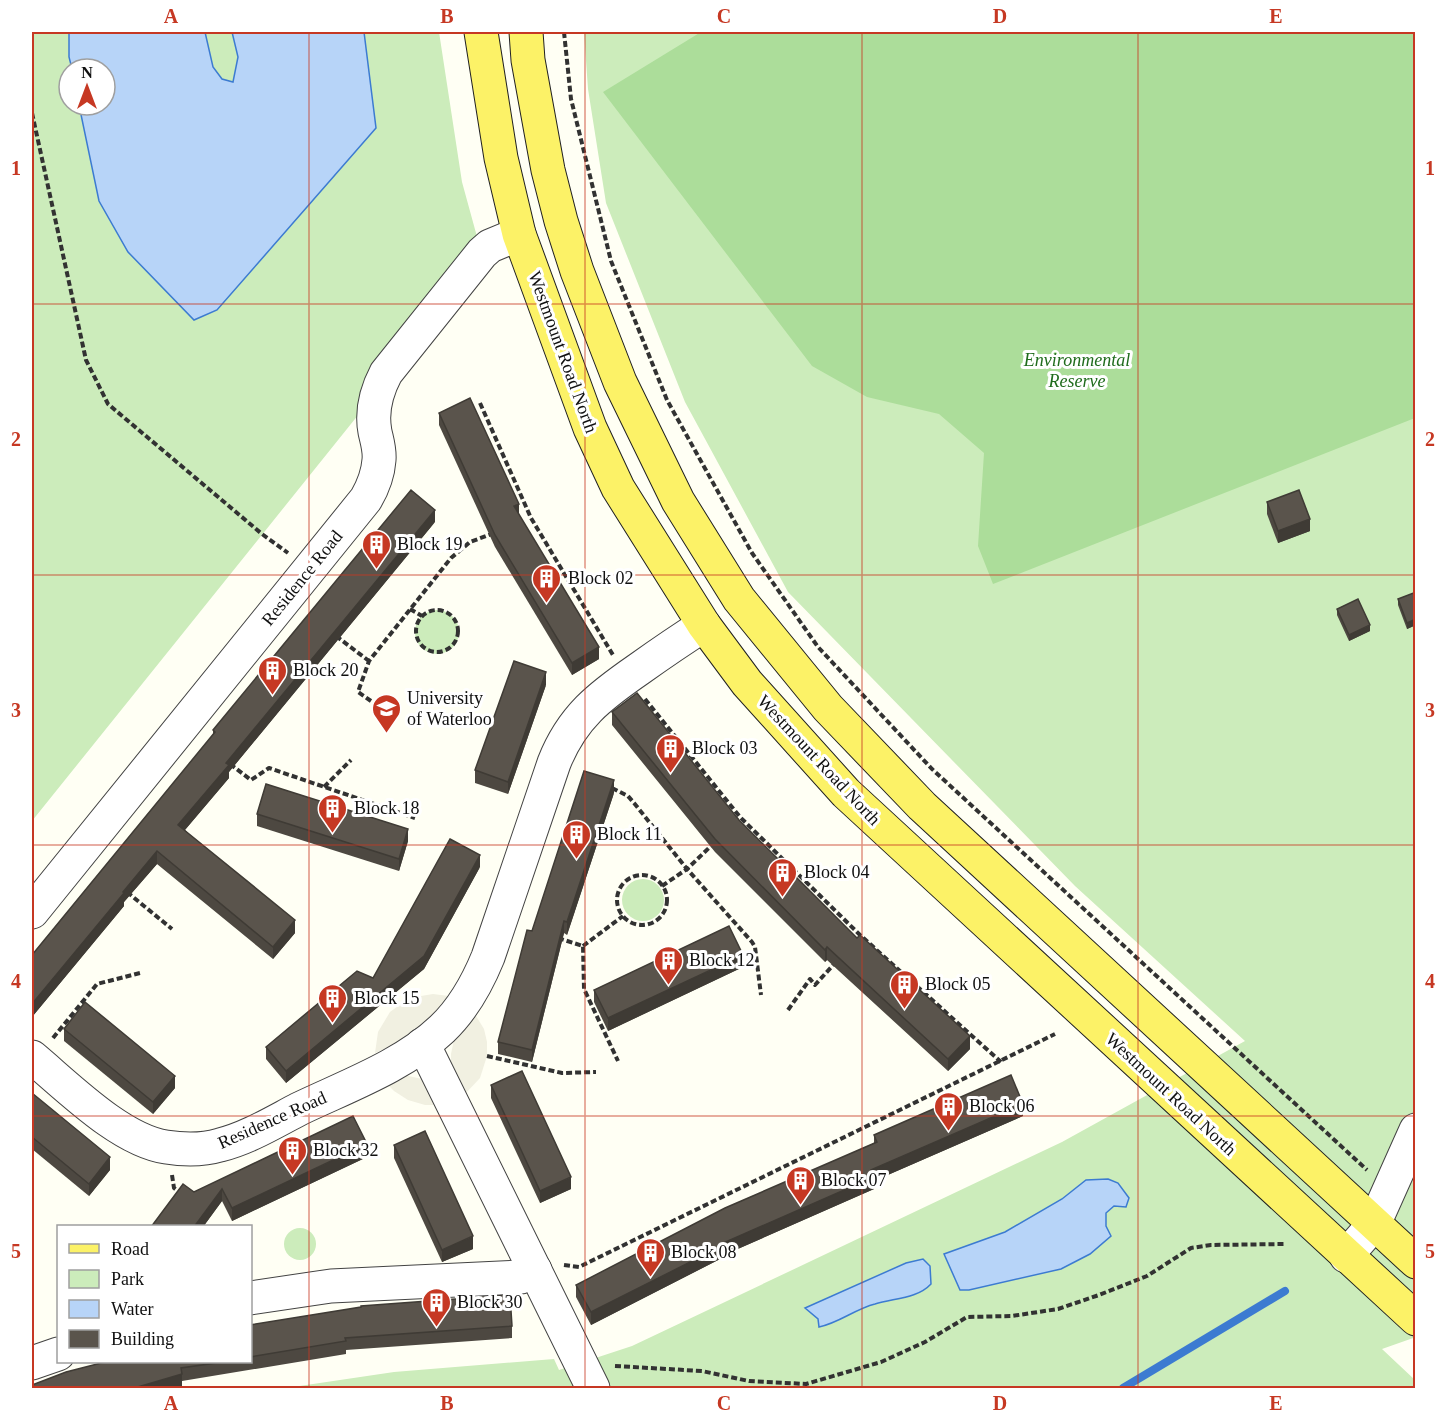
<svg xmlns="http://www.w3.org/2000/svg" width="1447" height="1420" font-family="'Times New Roman',serif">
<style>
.green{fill:#ccecbb}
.forest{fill:#acdd9a}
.plaza{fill:#f1f0e1}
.water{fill:#b7d4f8;stroke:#3c7bd1;stroke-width:1.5}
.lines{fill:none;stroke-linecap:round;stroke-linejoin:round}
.stream{stroke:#3c7bd1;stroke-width:8}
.minor-casing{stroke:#434343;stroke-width:35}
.major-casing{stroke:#212121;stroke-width:35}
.path{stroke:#323232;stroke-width:4;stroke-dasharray:6 3;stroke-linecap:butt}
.minor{stroke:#fff;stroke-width:33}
.major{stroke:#fcf267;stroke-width:33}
.wall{fill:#4d4841}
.shaded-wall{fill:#3f3b35}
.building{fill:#5a544c;stroke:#3f3b35;stroke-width:1.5}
.grid{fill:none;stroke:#c63823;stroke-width:1.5;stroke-opacity:0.55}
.labels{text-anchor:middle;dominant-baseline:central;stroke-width:6;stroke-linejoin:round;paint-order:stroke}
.street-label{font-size:18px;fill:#101010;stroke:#fff}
.park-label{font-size:18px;font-style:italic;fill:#206c1d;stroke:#fff}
.poi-label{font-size:18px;fill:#101010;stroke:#fff;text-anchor:start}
.neatline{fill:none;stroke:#c63823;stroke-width:2}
.grid-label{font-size:20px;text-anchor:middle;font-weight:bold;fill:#c63823}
</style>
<rect width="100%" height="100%" fill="#fffff4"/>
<g class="green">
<path d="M32 32H69V57L72 69H69V105H79L99 201 194 320 217 310 376 128 364 32H439L462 182 479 244 367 404 32 821Z"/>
<path d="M205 32H232L238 57 233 82 222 79 213 67Z"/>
<path d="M584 32H1415L1416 1337 1382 1349 1415 1380V1388H286L394 1372 554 1359 559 1370 632 1346 1062 1142 1245 1041 1075 886 788 592 685 402 606 203 588 89Z"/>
<circle cx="437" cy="632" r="22"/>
<circle cx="643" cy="900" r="21"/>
<circle cx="300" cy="1244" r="16"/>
</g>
<path class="forest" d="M701 32H1415V418L993 584 978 546 984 453 939 414 867 397 812 366 603 92Z"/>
<g class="plaza">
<path d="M433 994 449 996 427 1022 391 1046 375 1053 378 1032 390 1012 409 998Z"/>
<path d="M473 1011 484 1029 487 1042V1056L480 1078 464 1095 451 1063V1054L455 1035Z"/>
<path d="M404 1075 422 1079 439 1105H425L408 1100 394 1091 385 1082Z"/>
</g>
<g class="water">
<path d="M69 32H205L213 67 222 79 233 82 238 57 232 32H364L376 128 217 310 194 320 128 252 99 201 79 105H105V69H72L69 57Z"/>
<path d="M1108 1179 1118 1183 1129 1198 1126 1207 1114 1206 1106 1213V1226L1111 1236 1090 1254 1061 1269 969 1290H960L944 1254 1005 1232 1062 1199 1086 1180Z"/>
<path d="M923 1259 930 1266 931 1284C917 1299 894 1298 875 1304 855 1309 839 1323 819 1327L818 1319 805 1308 906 1263Z"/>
</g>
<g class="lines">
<path class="stream" d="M1123 1388 1285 1291"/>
<defs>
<g id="minor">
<path d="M32 912 366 499C373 487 378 474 379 460 380 450 377 441 375 432 371 411 376 392 386 373L482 253 490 246 519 234"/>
<path d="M422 1045 430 1058 593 1388"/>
<path d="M32 1057C68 1087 120 1140 166 1147 185 1150 203 1150 220 1145 248 1138 274 1122 299 1109 347 1086 403 1066 442 1029 463 1009 477 984 488 957L554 763C572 717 600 696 639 669 660 654 682 639 704 625"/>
<path d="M1346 1256 1374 1224 1416 1130"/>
<path d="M250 1298 331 1286 521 1277 535 1270"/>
<path d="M32 1363 58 1354"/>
</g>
<g id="major">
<path d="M481 32 501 158 519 234 590 428 618 488 704 625 747 683 846 793 1416 1319"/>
<path d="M526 32 528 60 548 170 561 221 577 271 620 382 678 501 739 599 828 708 922 806 1416 1262"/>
</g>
</defs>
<use href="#minor" class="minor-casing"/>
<use href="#major" class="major-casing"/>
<g class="path">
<path d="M564 32 571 99 611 261 667 400 752 553 818 647 932 769 1367 1170"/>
<path d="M32 113 86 360 108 404 262 534 288 553"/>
<path d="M480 403 531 518 613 655"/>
<path d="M410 609 422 616"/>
<circle cx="437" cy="631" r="21"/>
<path d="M336 636 369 661"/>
<path d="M645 699 740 817 860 935 1001 1062"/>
<path d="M371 701 358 692 369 661 451 558 470 542 494 533"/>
<path d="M230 764 251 780 269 768 415 818"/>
<path d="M324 787 351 760"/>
<path d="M612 788 628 796 634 803 687 869 752 942 755 947 761 995"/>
<circle cx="642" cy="900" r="25"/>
<path d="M662 886 687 869 712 845"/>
<path d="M127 892 172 929"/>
<path d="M558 938 583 946 584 989 618 1061"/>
<path d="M583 946 623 916"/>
<path d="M788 1010 810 979 815 985 835 963"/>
<path d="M53 1038 97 984 140 973"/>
<path d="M487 1056 562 1073 596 1072"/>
<path d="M172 1175 174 1188 179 1192"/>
<path d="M564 1265 579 1267 1055 1034"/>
<path d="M615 1366 702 1371 749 1381 806 1384 881 1362 925 1342 967 1317 1012 1316 1058 1309 1099 1295 1147 1276 1191 1248 1211 1245 1285 1244"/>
</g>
<use href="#minor" class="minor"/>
<use href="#major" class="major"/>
</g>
<g class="wall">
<path d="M439 413 599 659 572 675 495 547 439 425Z"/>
<path d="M1267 502 1310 531 1278 543 1267 514Z"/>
<path d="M435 522 229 772V778L185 830 295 933 273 959 157 864 124 902V906L32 1017V955L213 736V730Z"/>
<path d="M1416 592V625L1407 629 1398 605V599Z"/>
<path d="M1337 609 1370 631 1349 641 1337 615Z"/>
<path d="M546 685 508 794 475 783V770Z"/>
<path d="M612 712 739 820 857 938 970 1049 948 1071 827 960 825 962 715 852 612 725Z"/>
<path d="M614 793 567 935 564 933 532 1062 498 1054V1042L532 931Z"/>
<path d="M257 814 408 841 399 871 257 826Z"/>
<path d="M480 867 424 969 286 1083 266 1059V1047L373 978Z"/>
<path d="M743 967 608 1031 594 1002V990Z"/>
<path d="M64 1029 175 1088 153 1114 64 1041Z"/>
<path d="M491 1085 571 1189 540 1203 491 1098Z"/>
<path d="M32 1093 110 1170 89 1196 32 1149Z"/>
<path d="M1023 1116 874 1181V1189L724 1255V1257L591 1325 576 1297V1285L874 1143V1135Z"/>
<path d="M394 1145 473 1249 442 1262 394 1158Z"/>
<path d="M367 1157 232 1221 222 1201 203 1227H151L194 1192Z"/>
<path d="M250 1325 512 1326V1338L346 1350V1354L182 1381V1386L175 1389H32L105 1362H250Z"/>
</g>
<g class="shaded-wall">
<path d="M519 504V516L514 506Z"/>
<path d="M435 510V522L229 772V778L178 838V825L226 763Z"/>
<path d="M1310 519V531L1278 543V531Z"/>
<path d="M1416 619V625L1407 629V623Z"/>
<path d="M1370 625V631L1349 641V635Z"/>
<path d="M599 647V659L572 675V663Z"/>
<path d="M546 672V685L508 794V782Z"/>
<path d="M614 780V793L567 935V922Z"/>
<path d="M408 829V841L399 871V859Z"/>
<path d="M157 851V864L124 902V906L32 1017V1004Z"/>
<path d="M480 855V867L424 969 286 1083V1071L424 956Z"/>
<path d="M295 920V933L273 959V947Z"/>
<path d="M564 921V933L532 1062V1050Z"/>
<path d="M827 947V960L825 962V950Z"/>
<path d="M743 955V967L608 1031V1018Z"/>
<path d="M970 1036V1049L948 1071V1059Z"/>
<path d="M175 1076V1088L153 1114V1102Z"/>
<path d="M1023 1104V1116L874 1181V1189L724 1255V1257L591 1325V1312L723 1243 871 1170Z"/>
<path d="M367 1144V1157L232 1221V1208Z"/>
<path d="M110 1157V1170L89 1196V1184Z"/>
<path d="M571 1177V1189L540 1203V1191Z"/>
<path d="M222 1189V1201L203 1227H194Z"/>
<path d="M473 1236V1249L442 1262V1250Z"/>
<path d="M182 1374V1386L175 1389H131Z"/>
</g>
<g class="building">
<path d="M470 398 519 504 514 506 599 647 572 663 495 535 439 413Z"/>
<path d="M411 490 435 510 226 763 229 765 178 825 295 920 273 947 157 851 123 892 124 893 32 1004V955L215 732 213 730Z"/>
<path d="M1299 490 1310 519 1278 531 1267 502Z"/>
<path d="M1416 592V619L1407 623 1398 599Z"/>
<path d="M1358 599 1370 625 1349 635 1337 609Z"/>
<path d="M514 661 546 672 508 782 475 770Z"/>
<path d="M637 693 739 820 857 938 860 935 970 1036 948 1059 827 947 825 950 715 839 612 712Z"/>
<path d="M584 771 614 780 567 922 564 921 532 1050 498 1042 527 930 532 931Z"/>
<path d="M266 784 408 829 399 859 257 814Z"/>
<path d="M450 839 480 855 424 956 286 1071 266 1047 357 971 373 978Z"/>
<path d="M729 926 743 955 608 1018 594 990Z"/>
<path d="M85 1002 175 1076 153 1102 64 1029Z"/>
<path d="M522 1071 571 1177 540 1191 491 1085Z"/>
<path d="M1011 1075 1023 1104 871 1170 874 1177 723 1243 724 1245 591 1312 576 1285 725 1208 877 1142 874 1135Z"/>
<path d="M32 1093 110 1157 89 1184 32 1137Z"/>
<path d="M353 1116 367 1144 232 1208 222 1189 194 1227H151L183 1184 194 1192Z"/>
<path d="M425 1131 473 1236 442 1250 394 1145Z"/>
<path d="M510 1295 512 1326 345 1338 346 1341 250 1357V1325L361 1307V1306Z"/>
<path d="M105 1362H223L181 1368 182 1374 131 1389H32V1385L66 1372Z"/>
</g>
<path class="grid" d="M309 32V1388M585 32V1388M862 32V1388M1138 32V1388M32 304H1416M32 575H1416M32 845H1416M32 1116H1416"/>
<defs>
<symbol id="building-pin" viewBox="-11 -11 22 30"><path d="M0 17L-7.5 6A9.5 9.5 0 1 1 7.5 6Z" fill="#c63823" stroke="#fff"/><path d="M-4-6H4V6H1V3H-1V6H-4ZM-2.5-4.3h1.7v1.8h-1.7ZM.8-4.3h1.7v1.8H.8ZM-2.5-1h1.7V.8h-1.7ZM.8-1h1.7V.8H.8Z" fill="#fff"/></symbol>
<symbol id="university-pin" viewBox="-11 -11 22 30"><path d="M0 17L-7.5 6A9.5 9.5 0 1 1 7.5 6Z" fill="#c63823" stroke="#fff"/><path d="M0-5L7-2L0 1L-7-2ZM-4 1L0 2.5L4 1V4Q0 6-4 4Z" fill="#fff"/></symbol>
</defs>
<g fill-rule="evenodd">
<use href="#building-pin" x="360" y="528" width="33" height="45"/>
<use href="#building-pin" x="530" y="562" width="33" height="45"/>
<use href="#building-pin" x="256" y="654" width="33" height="45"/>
<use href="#university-pin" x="370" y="692" width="33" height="45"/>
<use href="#building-pin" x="654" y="732" width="33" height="45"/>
<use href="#building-pin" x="316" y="792" width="33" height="45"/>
<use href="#building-pin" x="560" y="818" width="33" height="45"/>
<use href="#building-pin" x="766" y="856" width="33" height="45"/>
<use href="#building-pin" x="652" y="944" width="33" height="45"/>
<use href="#building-pin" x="888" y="968" width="33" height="45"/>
<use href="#building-pin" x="316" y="982" width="33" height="45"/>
<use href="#building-pin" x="932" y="1090" width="33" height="45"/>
<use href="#building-pin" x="276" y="1134" width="33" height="45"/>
<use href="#building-pin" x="784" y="1164" width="33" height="45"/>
<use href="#building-pin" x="634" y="1236" width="33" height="45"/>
<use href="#building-pin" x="420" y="1286" width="33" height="45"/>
</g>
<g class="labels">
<g class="street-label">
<text transform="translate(563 352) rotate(70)">Westmount Road North</text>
<text transform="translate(302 578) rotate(-51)">Residence Road</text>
<text transform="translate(819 760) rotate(47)">Westmount Road North</text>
<text transform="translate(1171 1094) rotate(43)">Westmount Road North</text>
<text transform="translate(272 1120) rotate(-24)">Residence Road</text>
</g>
<g class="park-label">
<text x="1077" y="360">Environmental<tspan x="1077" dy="21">Reserve</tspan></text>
</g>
<g class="poi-label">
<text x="397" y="544">Block 19</text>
<text x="568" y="578">Block 02</text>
<text x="293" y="670">Block 20</text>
<text x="407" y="698">University<tspan x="407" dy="21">of Waterloo</tspan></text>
<text x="692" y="748">Block 03</text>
<text x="354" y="808">Block 18</text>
<text x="597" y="834">Block 11</text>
<text x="804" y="872">Block 04</text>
<text x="689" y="960">Block 12</text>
<text x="925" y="984">Block 05</text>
<text x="354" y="998">Block 15</text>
<text x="969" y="1106">Block 06</text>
<text x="313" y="1150">Block 32</text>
<text x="821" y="1180">Block 07</text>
<text x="671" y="1252">Block 08</text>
<text x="457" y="1302">Block 30</text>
</g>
</g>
<rect width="1447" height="1420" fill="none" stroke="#ffffff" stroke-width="66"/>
<rect x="57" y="1225" width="195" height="138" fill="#ffffff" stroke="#9f9f9f" stroke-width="1.5"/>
<rect x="69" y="1244" width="30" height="9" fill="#fcf267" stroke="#9f9f9f" stroke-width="1.5"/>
<text x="111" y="1255" font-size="18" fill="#101010">Road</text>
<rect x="69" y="1270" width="30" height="18" fill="#ccecbb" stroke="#9f9f9f" stroke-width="1.5"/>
<text x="111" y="1285" font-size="18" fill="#101010">Park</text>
<rect x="69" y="1300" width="30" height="18" fill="#b7d4f8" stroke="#9f9f9f" stroke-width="1.5"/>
<text x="111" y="1315" font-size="18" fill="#101010">Water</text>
<rect x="69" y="1330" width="30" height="18" fill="#5a544c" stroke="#9f9f9f" stroke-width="1.5"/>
<text x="111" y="1345" font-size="18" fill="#101010">Building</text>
<g transform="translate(87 87)"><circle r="28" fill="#ffffff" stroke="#9f9f9f" stroke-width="1.5"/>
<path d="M0-4.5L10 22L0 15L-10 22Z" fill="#c63823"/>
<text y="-9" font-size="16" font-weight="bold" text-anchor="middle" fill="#101010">N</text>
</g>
<rect x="33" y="33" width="1381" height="1354" class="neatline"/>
<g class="grid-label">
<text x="171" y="23">A</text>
<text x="447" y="23">B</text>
<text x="724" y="23">C</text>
<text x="1000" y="23">D</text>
<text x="1276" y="23">E</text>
<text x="16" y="175">1</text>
<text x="1430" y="175">1</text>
<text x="16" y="446">2</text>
<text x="1430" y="446">2</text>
<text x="16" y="717">3</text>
<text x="1430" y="717">3</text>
<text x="16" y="988">4</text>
<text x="1430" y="988">4</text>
<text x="16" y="1258">5</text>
<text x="1430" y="1258">5</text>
<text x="171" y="1410">A</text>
<text x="447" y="1410">B</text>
<text x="724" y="1410">C</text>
<text x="1000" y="1410">D</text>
<text x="1276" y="1410">E</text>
</g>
</svg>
